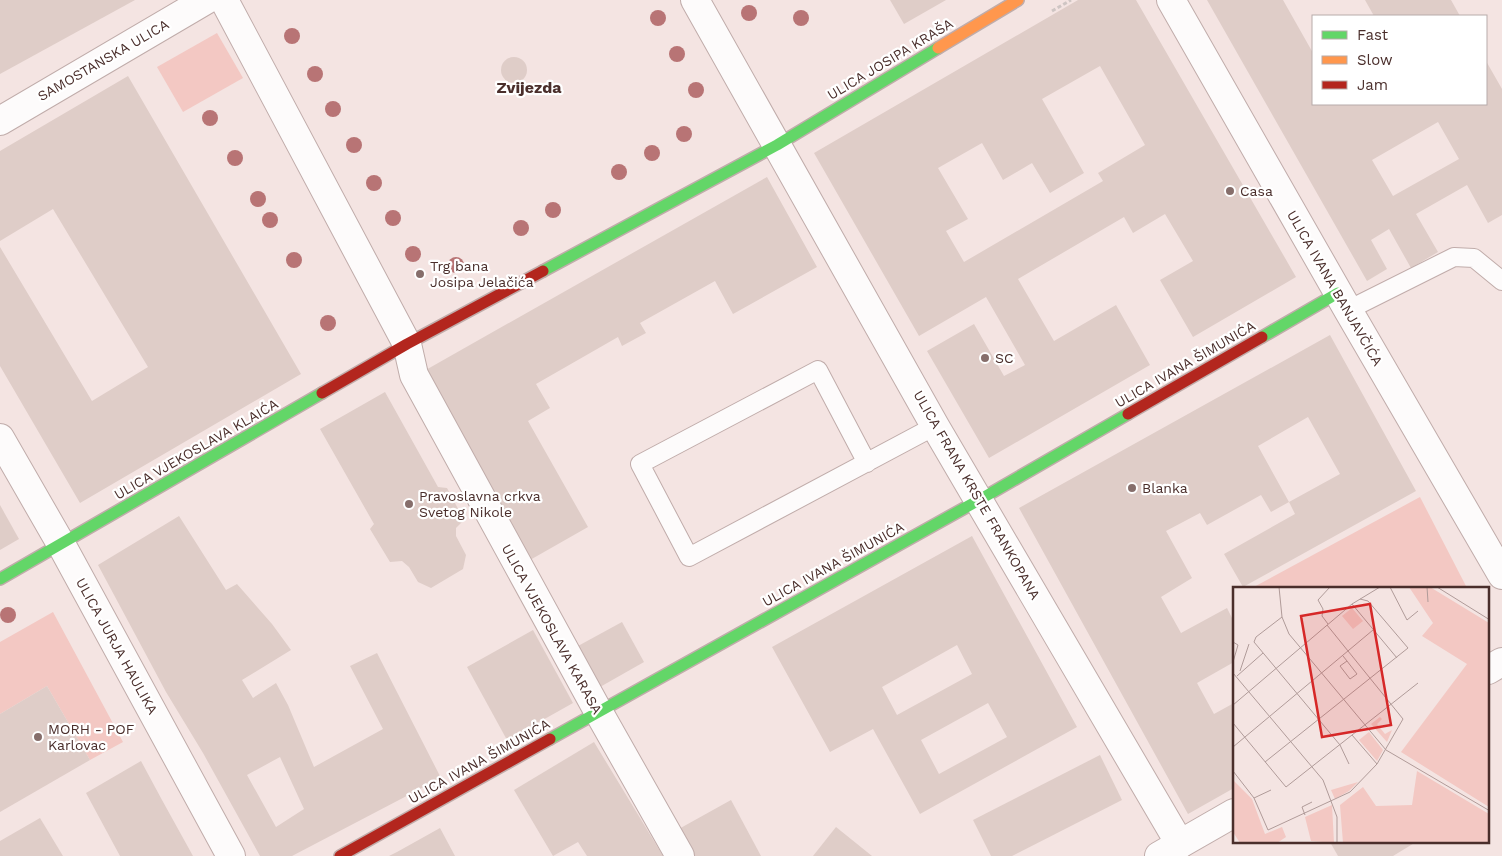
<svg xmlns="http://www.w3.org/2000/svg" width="1502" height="856" font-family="'Work Sans',sans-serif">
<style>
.green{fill:#f3c8c3}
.building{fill:#dfcdc8;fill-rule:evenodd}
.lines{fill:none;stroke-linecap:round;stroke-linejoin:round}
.lane-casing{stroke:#c0acaa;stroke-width:20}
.street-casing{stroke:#c0acaa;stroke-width:30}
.fast-casing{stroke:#c0acaa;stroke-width:14}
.slow-casing{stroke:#c0acaa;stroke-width:14}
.jam-casing{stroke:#c0acaa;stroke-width:14}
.path{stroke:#cec5c3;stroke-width:3;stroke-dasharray:4 2.5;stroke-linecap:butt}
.lane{stroke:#fdfbfb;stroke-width:18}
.street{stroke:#fdfbfb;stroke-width:28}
.fast{stroke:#63d668;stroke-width:11}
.slow{stroke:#ff974d;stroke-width:11}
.jam{stroke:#b3261e;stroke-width:11}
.tree{fill:#b87475}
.poi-dot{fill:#866e6b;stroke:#fff;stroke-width:2}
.labels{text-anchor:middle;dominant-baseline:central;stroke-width:4.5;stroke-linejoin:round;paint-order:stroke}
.street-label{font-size:14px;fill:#4a2e2b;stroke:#fff}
.poi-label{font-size:14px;fill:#4a2e2b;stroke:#fff;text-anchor:start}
.quarter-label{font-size:16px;font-weight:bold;fill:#4a2e2b;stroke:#fff}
.inset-road{fill:none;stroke:#b09b99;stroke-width:1}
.view{fill:#d62828;fill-opacity:0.15;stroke:#d62828;stroke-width:2.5}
.inset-edge{fill:none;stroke:#4a2e2b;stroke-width:2.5}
</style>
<rect width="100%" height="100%" fill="#f4e4e2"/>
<g class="green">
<path d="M217 33 243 78 183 112 157 67Z"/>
<path d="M1420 497 1467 588H1252Z"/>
<path d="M53 612 123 742 90 760 47 686 0 714V642Z"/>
</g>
<g class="building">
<path d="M0 0H135L0 74Z"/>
<path d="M890 0H946L904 24Z"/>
<path d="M1078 0H1136L1296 277 1193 337 1160 280 1193 261 1165 214 1133 233 1124 217 1018 279 1054 341 1116 305 1150 365 989 458 927 351 974 324 1004 376 1025 365 986 297 919 336 814 153ZM1100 66 1145 145 1098 173 1103 181 964 262 946 231 968 219 938 168 982 143 1003 180 1032 163 1050 193 1084 173 1042 99Z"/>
<path d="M1207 0H1283L1313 53V104H1486V61L1502 89V215L1488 223 1467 185 1416 214 1438 252 1411 268 1389 229 1371 240 1387 269 1367 281ZM1438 122 1459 159 1393 196 1372 160Z"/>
<path d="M1365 0H1451L1460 16H1374Z"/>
<circle cx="514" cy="70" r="13"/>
<path d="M128 76 301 374 80 503 0 366V247L92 401 148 367 53 209 0 241V151Z"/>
<path d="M767 177 817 267 733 314 715 281 640 323 646 333 622 346 618 337 536 384 550 408 528 421 588 527 530 560 424 371Z"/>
<path d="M1330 335 1416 491 1243 587 1224 554 1295 514 1289 502 1340 474 1308 417 1258 446 1289 502 1271 512 1261 495 1207 525 1200 513 1166 531 1192 578 1161 597 1181 633 1227 608 1234 622V662L1197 683 1214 714 1234 703V788L1188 814 1019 508Z"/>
<path d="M385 392 438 487 447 488 464 520 456 528V536L466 555 463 569 431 588 418 582 409 567 402 561 390 562 370 529 374 524 320 429Z"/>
<path d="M0 505 19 539 0 550Z"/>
<path d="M179 516 226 590 237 584 272 624 291 650 242 680 253 698 276 683 288 705 314 767 383 729 350 666 377 653 441 778 292 856H260L203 753 166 692 98 565ZM280 757 304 809 276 827 247 775Z"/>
<path d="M972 536 1077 727 920 814 873 729 830 752 772 647ZM957 645 972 674 897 715 882 687ZM988 703 1007 737 939 774 921 740Z"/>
<path d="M622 622 644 662 600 687 578 646Z"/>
<path d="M533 630 573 703 507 740 467 667Z"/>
<path d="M47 686 90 760 0 812V714Z"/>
<path d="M594 742 634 808 663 856H587L578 842 553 856 514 790Z"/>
<path d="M1100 755 1122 800 1012 856H991L973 820Z"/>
<path d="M141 761 162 800 193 856H120L86 793Z"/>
<path d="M731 800 761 856H692L677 830Z"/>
<path d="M40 818 63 856H0V841Z"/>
<path d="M836 827 872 856H813Z"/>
<path d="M440 828 455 856H389L397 852Z"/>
<path d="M1330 842H1416L1393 856H1338Z"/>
</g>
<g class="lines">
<defs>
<g id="lane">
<path d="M1348 310 1454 257 1474 258 1502 281"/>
<path d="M867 463 818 370 640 464 689 557 935 426"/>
</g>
<g id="street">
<path d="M224 0 407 344 414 375 598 711 680 856"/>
<path d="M695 0 935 426 1180 844"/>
<path d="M1171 0 1348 310 1502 575"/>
<path d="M0 121 206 0"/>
<path d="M0 438 61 544 231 856"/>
<path d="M1488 670 1502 662"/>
<path d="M1159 856 1234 813"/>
</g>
<g id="fast">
<path d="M543 271 777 145 938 48"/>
<path d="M1262 337 1338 293"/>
<path d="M0 579 322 393"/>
<path d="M550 739 979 500 1128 414"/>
</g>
<path id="slow" d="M938 48 1018 0"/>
<g id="jam">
<path d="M322 393 407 344 543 271"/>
<path d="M1128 414 1262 337"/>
<path d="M340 856 550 739"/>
</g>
</defs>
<use href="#lane" class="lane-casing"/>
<use href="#street" class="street-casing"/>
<use href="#fast" class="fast-casing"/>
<use href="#slow" class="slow-casing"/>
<use href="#jam" class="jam-casing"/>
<path class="path" d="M1052 11 1071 0"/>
<use href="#lane" class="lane"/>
<use href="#street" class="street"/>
<use href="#fast" class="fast"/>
<use href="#slow" class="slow"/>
<use href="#jam" class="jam"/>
</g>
<g class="tree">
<circle cx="749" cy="13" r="8"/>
<circle cx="658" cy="18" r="8"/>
<circle cx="801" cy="18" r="8"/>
<circle cx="292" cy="36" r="8"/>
<circle cx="677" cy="54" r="8"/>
<circle cx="315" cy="74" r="8"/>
<circle cx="696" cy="90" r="8"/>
<circle cx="333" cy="109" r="8"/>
<circle cx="210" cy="118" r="8"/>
<circle cx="684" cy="134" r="8"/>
<circle cx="354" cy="145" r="8"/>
<circle cx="652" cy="153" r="8"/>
<circle cx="235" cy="158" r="8"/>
<circle cx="619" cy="172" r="8"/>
<circle cx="374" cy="183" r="8"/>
<circle cx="258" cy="199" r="8"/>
<circle cx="553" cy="210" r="8"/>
<circle cx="393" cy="218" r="8"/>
<circle cx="270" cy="220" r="8"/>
<circle cx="521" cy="228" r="8"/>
<circle cx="413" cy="254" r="8"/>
<circle cx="294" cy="260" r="8"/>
<circle cx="456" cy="265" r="8"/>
<circle cx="328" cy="323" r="8"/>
<circle cx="8" cy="615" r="8"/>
</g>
<g class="poi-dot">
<circle cx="1230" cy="191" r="5"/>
<circle cx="420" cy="274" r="5"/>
<circle cx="985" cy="358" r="5"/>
<circle cx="1132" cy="488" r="5"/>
<circle cx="409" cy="504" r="5"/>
<circle cx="38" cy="737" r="5"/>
</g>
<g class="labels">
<g class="street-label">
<text transform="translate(890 59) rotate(-31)">ULICA JOSIPA KRAŠA</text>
<text transform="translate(103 60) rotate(-30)">SAMOSTANSKA ULICA</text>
<text transform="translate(1335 288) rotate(60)">ULICA IVANA BANJAVČIĆA</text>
<text transform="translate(1185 364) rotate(-30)">ULICA IVANA ŠIMUNIĆA</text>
<text transform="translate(196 449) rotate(-30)">ULICA VJEKOSLAVA KLAIĆA</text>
<text transform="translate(977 495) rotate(60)">ULICA FRANA KRSTE FRANKOPANA</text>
<text transform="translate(833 564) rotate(-29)">ULICA IVANA ŠIMUNIĆA</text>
<text transform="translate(552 629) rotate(61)">ULICA VJEKOSLAVA KARASA</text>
<text transform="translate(117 646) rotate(61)">ULICA JURJA HAULIKA</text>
<text transform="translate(479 761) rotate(-29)">ULICA IVANA ŠIMUNIĆA</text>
</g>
<g class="poi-label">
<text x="1240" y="191">Casa</text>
<text x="430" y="266">Trg bana<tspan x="430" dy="16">Josipa Jelačića</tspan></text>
<text x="995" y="358">SC</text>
<text x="1142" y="488">Blanka</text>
<text x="419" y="496">Pravoslavna crkva<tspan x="419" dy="16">Svetog Nikole</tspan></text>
<text x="48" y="729">MORH - POF<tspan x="48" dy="16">Karlovac</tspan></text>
</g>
<g class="quarter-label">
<text x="529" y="87">Zvijezda</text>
</g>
</g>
<g transform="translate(1233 587)">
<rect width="256" height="256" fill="#f4e4e2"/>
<path d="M176 0H197L256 36V220L168 165 234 77 189 49 200 36ZM119 21 130 34 120 42 109 29ZM147 130 149 132 144 137 152 147 159 143 154 155 138 137ZM136 145 150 163 144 174 126 153ZM184 184 256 227V256H110L107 218 130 200 143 219 179 218ZM1 194 19 212 32 247 49 240 53 250 44 256H7L0 245ZM125 195 116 204 102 212 98 203ZM99 218 101 256 78 254 72 230Z" fill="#f3c8c3"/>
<path class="inset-road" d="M46 0 49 30 56 47 153 163 257 224M157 0 174 33 185 24M194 0 195 15M204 0 257 33M119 17 164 71M49 30 23 50 21 55 107 158 116 177M95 37 89 29 90 22 85 13 97 0M0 55 5 58 0 75M110 69 114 74 124 87 117 92 107 79 114 74M7 84 16 57M0 86 90 193 104 230V256M4 89 30 66M0 118 119 17 147 0M0 136 53 200 185 96M119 148 144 177M0 160 140 43M32 175 175 61 135 14 127 12M0 184 21 211 35 243 117 205 144 177 170 132 94 38M21 211 38 203M72 228 69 220 79 215"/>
<path class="view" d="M137 17 158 138 89 150 68 29Z"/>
<rect width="256" height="256" class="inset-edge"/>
</g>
<rect x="1312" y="15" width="175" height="90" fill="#ffffff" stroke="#b7abaa"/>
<rect x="1322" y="31" width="25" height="8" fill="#63d668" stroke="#b7abaa"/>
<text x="1357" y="40" font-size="15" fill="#4a2e2b">Fast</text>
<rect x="1322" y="56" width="25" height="8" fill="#ff974d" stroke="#b7abaa"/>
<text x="1357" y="65" font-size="15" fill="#4a2e2b">Slow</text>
<rect x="1322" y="81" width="25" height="8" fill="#b3261e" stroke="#b7abaa"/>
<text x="1357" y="90" font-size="15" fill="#4a2e2b">Jam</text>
</svg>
